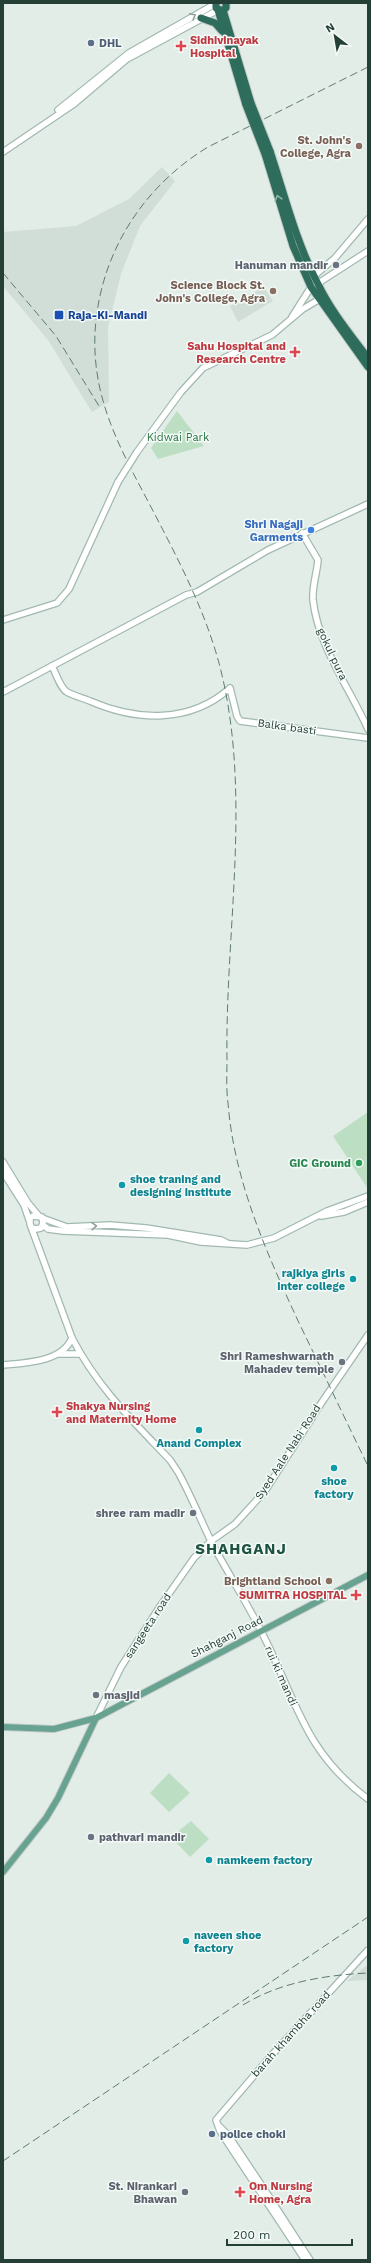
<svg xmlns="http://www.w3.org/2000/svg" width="371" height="2263" font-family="'Work Sans',sans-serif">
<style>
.built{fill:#d1ddd7}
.park{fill:#bcdfc3}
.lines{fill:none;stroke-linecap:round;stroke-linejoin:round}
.secondary-casing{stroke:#a1b9b0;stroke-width:8}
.primary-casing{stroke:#c1c9c7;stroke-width:8}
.highway-casing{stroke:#c1c9c7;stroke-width:9}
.secondary{stroke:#fff;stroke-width:5.5}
.primary{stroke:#67a390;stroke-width:6}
.highway{stroke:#2e6c5b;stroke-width:7}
.rail{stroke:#5d7b71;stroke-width:1;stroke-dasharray:8 4;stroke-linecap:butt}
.secondary-bridge-casing{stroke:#a1b9b0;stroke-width:8;stroke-linecap:butt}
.highway-bridge-casing{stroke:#c1c9c7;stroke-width:9;stroke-linecap:butt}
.secondary-bridge{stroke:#fff;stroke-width:5.5}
.highway-bridge{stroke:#2e6c5b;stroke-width:7}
.oneway{stroke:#919f9a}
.oneway2{stroke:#91b3a9}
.service-dot{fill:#5c6f8a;stroke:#f4faf7;stroke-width:1.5}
.health-dot{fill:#e0444e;stroke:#f4faf7;stroke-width:1.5}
.education-dot{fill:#8d6e63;stroke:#f4faf7;stroke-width:1.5}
.worship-dot{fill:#6b7280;stroke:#f4faf7;stroke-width:1.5}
.transit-dot{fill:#1a4fb4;stroke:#f4faf7;stroke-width:1.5}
.shop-dot{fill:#3f7fe0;stroke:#f4faf7;stroke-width:1.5}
.leisure-dot{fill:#2e9e5b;stroke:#f4faf7;stroke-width:1.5}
.culture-dot{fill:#0f9aa8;stroke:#f4faf7;stroke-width:1.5}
.labels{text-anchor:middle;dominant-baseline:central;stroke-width:3;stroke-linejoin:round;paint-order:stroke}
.health-label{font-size:11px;font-weight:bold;fill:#be3a42;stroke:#f4faf7;text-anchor:start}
.service-label{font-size:11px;font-weight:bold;fill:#4e5e75;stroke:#f4faf7;text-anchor:start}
.education-label{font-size:11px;font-weight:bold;fill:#785e54;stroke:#f4faf7;text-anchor:end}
.worship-label{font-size:11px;font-weight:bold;fill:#5b616d;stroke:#f4faf7;text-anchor:end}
.transit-label{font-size:11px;font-weight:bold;fill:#164399;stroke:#f4faf7;text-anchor:start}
.park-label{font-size:11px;fill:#2c7744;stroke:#f4faf7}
.shop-label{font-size:11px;font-weight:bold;fill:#366cbe;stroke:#f4faf7;text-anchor:end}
.street-label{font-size:11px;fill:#233f36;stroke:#f4faf7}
.leisure-label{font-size:11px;font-weight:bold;fill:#27864d;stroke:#f4faf7;text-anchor:end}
.culture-label{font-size:11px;font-weight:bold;fill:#0d838f;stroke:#f4faf7;text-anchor:start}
.district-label{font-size:15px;font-weight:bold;letter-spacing:1px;fill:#1e5242;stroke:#f4faf7}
</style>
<rect width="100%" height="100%" fill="#e3ede8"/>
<g class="built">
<path d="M162 167 175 181 140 226 121 274 108 327 109 402 92 412 48 340 3 286V232L76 226 129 199Z"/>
<path d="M264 287 273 301 238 322 230 306Z"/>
<path d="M366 1966H368V1980L347 1981Z"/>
</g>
<g class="park">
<path d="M177 411 204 446 158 459 151 448Z"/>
<path d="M368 1112V1189L333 1136Z"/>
<path d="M169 1773 190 1793 169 1812 150 1793Z"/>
<path d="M191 1821 209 1839 190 1857 171 1837Z"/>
</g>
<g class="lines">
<defs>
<g id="secondary">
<path d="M58 110 129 53 215 4"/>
<path d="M3 152 74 104 127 59 218 10"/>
<path d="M314 276 335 258 368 219"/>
<path d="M317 284 368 251"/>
<path d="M292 317 311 287"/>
<path d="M137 452 181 392 203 368 272 335 303 309 323 297"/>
<path d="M302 533 318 560C317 573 312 586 313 600 318 646 349 687 368 729"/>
<path d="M3 620 57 603 69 589 118 482"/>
<path d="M52 666C56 673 60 688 67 692 74 696 83 698 90 701 136 721 190 724 230 688L237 716 240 721 368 738"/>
<path d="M3 692 186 595 197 592 268 550 368 504"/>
<path d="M3 1162 28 1203 39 1216"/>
<path d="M3 1172 24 1205 29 1220"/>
<path d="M321 1216 344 1212 368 1202"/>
<path d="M42 1218 67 1227 110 1225 146 1228 221 1240 227 1243"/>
<path d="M43 1225 48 1229 63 1231 168 1235 201 1242 247 1245 274 1238 327 1211 368 1196"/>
<path d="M72 1338C98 1388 131 1419 170 1460L178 1472C192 1497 202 1524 215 1549 230 1576 247 1603 261 1631 296 1698 303 1751 368 1799"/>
<path d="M59 1354H80"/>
<path d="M3 1365C26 1363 62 1362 72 1338L30 1224V1218L33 1216 42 1217 43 1223 41 1228 36 1229 32 1228"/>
<path d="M96 1718 121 1667 161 1605 194 1558 211 1541 235 1524 265 1491 322 1402 368 1335"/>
<path d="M219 2126 228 2135 266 2192 310 2260"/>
<path d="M305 2260 220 2131 216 2120 270 2057 368 1950"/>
</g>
<g id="primary">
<path d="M3 1727 54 1729 96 1718 368 1575"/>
<path d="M3 1872 46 1818 58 1798 96 1718"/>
</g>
<g id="highway">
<path d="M216 3V8L222 11 226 8V3"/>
<path d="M218 10 246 105"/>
<path d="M223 10 251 103"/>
<path d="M201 18 215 23 222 31"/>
<path d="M270 151C285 196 296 242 318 284 331 311 350 334 368 358"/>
<path d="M265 154 293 246 311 287 368 367"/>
</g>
</defs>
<use href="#secondary" class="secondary-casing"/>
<use href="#primary" class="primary-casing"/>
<use href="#highway" class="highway-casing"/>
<use href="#secondary" class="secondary"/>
<use href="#primary" class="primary"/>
<use href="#highway" class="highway"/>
<g class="rail">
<path d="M368 67 208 147C142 187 99 255 95 333 92 400 121 450 151 507 177 557 204 608 219 663 253 792 225 928 227 1060 227 1074 226 1089 228 1103 234 1181 267 1254 300 1325 323 1372 345 1419 368 1466"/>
<path d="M3 273 56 336 99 406"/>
<path d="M243 2005C280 1982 326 1975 368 1973"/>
<path d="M3 2161 368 1917"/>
</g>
<defs>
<path id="secondary-bridge" d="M118 482 137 452"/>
<g id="highway-bridge">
<path d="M251 103 270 151"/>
<path d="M246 105 265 154"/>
</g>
</defs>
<use href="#secondary-bridge" class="secondary-bridge-casing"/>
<use href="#highway-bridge" class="highway-bridge-casing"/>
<use href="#secondary-bridge" class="secondary-bridge"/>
<use href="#highway-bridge" class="highway-bridge"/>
</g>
<defs><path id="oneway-chevron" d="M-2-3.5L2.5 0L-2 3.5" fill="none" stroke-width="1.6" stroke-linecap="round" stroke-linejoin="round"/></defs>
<g class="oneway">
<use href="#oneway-chevron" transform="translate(193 16) rotate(-30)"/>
<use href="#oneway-chevron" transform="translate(94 1226) rotate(-4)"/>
</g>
<use class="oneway2" href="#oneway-chevron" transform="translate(278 198) rotate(-107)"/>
<g class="service-dot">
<circle cx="91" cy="43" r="4"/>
<circle cx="212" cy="2134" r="4"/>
</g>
<g class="health-dot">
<path d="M179 40h4v4h4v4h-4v4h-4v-4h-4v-4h4z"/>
<path d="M293 346h4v4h4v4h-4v4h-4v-4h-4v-4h4z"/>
<path d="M55 1406h4v4h4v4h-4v4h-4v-4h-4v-4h4z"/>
<path d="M354 1589h4v4h4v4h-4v4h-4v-4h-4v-4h4z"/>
<path d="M238 2186h4v4h4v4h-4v4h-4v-4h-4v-4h4z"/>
</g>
<g class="education-dot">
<circle cx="359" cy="146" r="4"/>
<circle cx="273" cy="291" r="4"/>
<circle cx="329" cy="1581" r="4"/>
</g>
<g class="worship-dot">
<circle cx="336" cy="265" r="4"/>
<circle cx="342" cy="1362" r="4"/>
<circle cx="193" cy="1513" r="4"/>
<circle cx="96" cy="1695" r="4"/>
<circle cx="91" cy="1837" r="4"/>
<circle cx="185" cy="2192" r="4"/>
</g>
<rect class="transit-dot" x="54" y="310" width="10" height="10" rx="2"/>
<circle class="shop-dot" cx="311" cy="530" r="4"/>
<circle class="leisure-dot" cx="359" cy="1163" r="4"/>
<g class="culture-dot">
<circle cx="122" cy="1185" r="4"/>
<circle cx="353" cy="1279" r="4"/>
<circle cx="199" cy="1430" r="4"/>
<circle cx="334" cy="1468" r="4"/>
<circle cx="209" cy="1860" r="4"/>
<circle cx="186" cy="1941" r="4"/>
</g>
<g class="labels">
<g class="health-label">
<text x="190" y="40">Sidhivinayak<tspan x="190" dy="13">Hospital</tspan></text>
<text x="286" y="346" text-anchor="end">Sahu Hospital and<tspan x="286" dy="13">Research Centre</tspan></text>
<text x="66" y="1406">Shakya Nursing<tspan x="66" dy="13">and Maternity Home</tspan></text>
<text x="347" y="1595" text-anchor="end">SUMITRA HOSPITAL</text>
<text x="249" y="2186">Om Nursing<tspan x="249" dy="13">Home, Agra</tspan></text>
</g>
<g class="service-label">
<text x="99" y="43">DHL</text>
<text x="220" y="2134">police choki</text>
</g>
<g class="education-label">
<text x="351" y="140">St. John's<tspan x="351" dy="13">College, Agra</tspan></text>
<text x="265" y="285">Science Block St.<tspan x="265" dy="13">John's College, Agra</tspan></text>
<text x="321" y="1581">Brightland School</text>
</g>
<g class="worship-label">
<text x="328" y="265">Hanuman mandir</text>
<text x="334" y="1356">Shri Rameshwarnath<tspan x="334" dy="13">Mahadev temple</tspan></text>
<text x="185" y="1513">shree ram madir</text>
<text x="104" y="1695" text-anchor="start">masjid</text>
<text x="99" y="1837" text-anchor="start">pathvari mandir</text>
<text x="177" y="2186">St. Nirankari<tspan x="177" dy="13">Bhawan</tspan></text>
</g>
<g class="transit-label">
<text x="68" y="315">Raja-Ki-Mandi</text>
</g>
<g class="park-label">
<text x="178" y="437">Kidwai Park</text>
</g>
<g class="shop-label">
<text x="303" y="524">Shri Nagaji<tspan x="303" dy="13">Garments</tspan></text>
</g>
<g class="street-label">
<text transform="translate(332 654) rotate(65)">gokul pura</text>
<text transform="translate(287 727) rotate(8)">Balka basti</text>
<text transform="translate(288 1452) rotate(-57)">Syed Aale Nabi Road</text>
<text transform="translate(148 1626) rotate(-57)">sangeeta road</text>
<text transform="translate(227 1637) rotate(-27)">Shahganj Road</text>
<text transform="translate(281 1676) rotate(66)">rui ki mandi</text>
<text transform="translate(291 2034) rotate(-48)">barah khambha road</text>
</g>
<g class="leisure-label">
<text x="351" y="1163">GIC Ground</text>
</g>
<g class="culture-label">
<text x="130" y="1179">shoe traning and<tspan x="130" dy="13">designing institute</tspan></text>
<text x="345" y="1273" text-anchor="end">rajkiya girls<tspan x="345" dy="13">inter college</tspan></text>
<text x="199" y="1443" text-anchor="middle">Anand Complex</text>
<text x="334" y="1481" text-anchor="middle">shoe<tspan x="334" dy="13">factory</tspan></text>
<text x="217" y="1860">namkeem factory</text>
<text x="194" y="1935">naveen shoe<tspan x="194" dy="13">factory</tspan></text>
</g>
<g class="district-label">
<text x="241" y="1549">SHAHGANJ</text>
</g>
</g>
<rect width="371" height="2263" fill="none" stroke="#233f36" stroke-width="8"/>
<g transform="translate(335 36) rotate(329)" stroke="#f4faf7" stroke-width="3" paint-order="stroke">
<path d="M0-3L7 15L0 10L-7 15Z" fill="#233f36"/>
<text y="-6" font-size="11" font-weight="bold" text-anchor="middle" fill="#233f36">N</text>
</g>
<path d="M227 2239v6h125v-6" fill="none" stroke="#233f36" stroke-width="2"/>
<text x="233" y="2239" font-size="12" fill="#233f36" stroke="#f4faf7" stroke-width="3" paint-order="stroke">200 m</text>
</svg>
